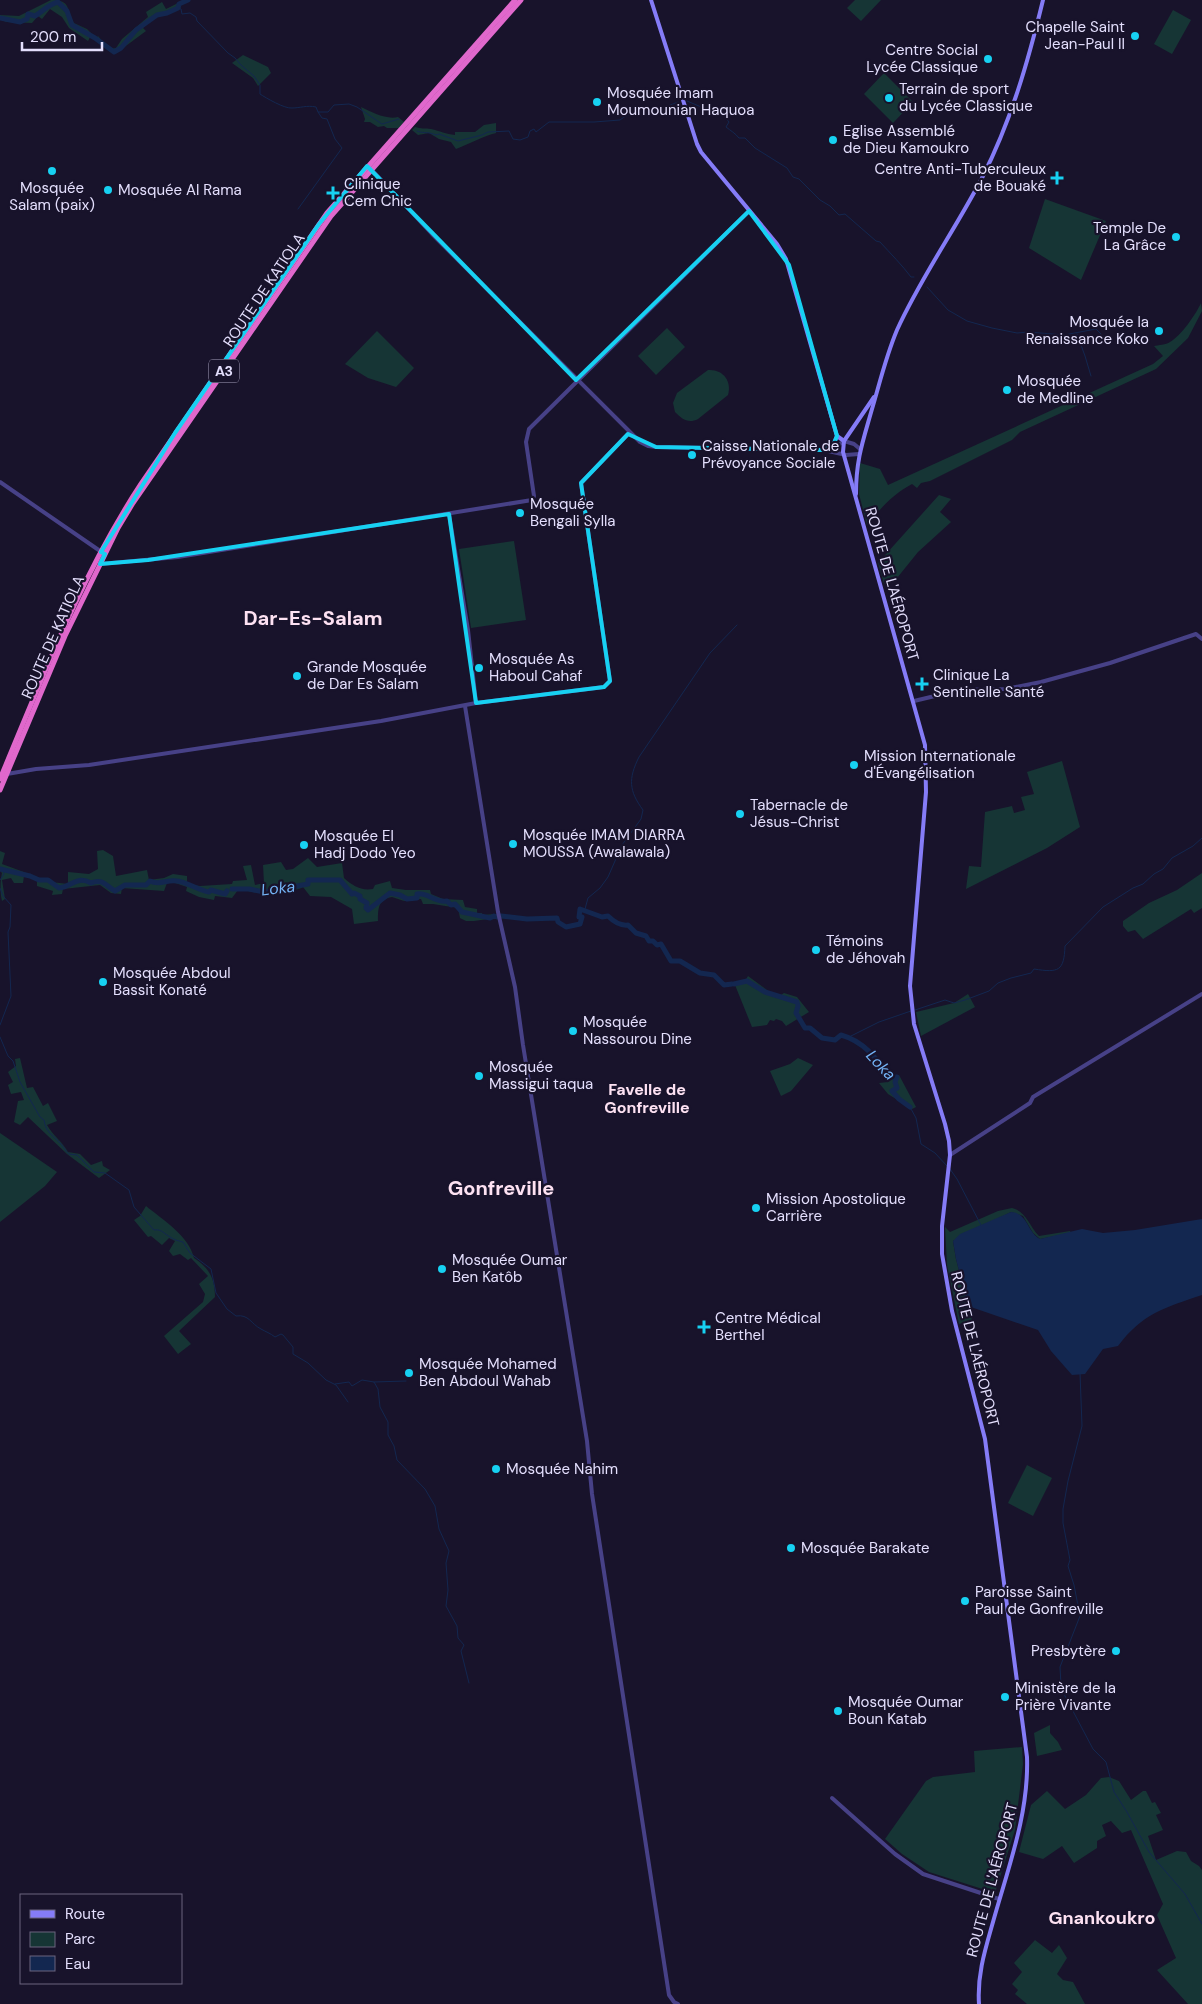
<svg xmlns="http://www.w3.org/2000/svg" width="1202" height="2004" font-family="'DM Sans',sans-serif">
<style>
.green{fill:#163535}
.water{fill:#132750}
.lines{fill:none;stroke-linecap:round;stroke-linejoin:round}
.stream{stroke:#132750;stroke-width:1}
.river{stroke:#132750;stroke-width:5}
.tertiary{stroke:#474187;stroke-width:4}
.secondary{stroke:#857cf7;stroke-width:4}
.trunk{stroke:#e068cc;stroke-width:5}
.marked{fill:none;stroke:#17d1f2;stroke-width:4;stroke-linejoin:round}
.poi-dot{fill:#17d1f2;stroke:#18132b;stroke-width:2}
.labels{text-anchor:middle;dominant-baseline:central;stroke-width:4.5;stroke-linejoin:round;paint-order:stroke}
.shield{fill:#18132b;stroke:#a7a2be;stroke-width:1}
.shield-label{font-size:14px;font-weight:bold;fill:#e4dffd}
.poi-label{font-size:15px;fill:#e4dffd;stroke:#18132b;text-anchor:start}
.street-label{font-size:15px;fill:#e4dffd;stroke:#18132b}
.water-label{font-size:16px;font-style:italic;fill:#74b4f7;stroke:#18132b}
.neighbourhood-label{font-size:16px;font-weight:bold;fill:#fde1f2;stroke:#18132b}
.quarter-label{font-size:18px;font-weight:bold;fill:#fde1f2;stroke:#18132b}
.district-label{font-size:20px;font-weight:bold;fill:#fde1f2;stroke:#18132b}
</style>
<rect width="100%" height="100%" fill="#18132b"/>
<g class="green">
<path d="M51 0C72 0 66 10 74 23L87 29 92 34 88 41 69 28 62 17 50 9 42 19 38 16 32 23 6 22 0 19V15L19 16Z"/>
<path d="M855 0H881L861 21 847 8Z"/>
<path d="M162 2 166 9 178 3 181 7C175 11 171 12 165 13 156 16 149 22 143 28L146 31 115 54 95 40 98 36 109 49 116 48 122 39 148 17 146 12Z"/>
<path d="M1173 10 1191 20 1172 54 1154 44Z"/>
<path d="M243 55 268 67 271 73 258 86 253 78 232 63Z"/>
<path d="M884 73 913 102 893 123 864 94Z"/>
<path d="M361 107C372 112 386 120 398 117L404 122 399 128H387L384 126 378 127 370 122H364L365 119Z"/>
<path d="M496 123V133C484 136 469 144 456 149L451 142 439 139 429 133 418 135 412 130 415 127C421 129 425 128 431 129 440 131 446 134 455 135V132H475L484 125Z"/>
<path d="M1045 199 1106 221 1081 280 1029 248Z"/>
<path d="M1201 303 1202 311 1188 338 1156 369 1020 432 1012 440 930 481 921 483 917 488 912 484C893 494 880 509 867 525L859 494 860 463 880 469 888 485 1153 364 1163 356 1154 346C1158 345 1166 345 1170 342 1181 336 1196 314 1201 303Z"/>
<path d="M667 328 685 347 656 375 638 356Z"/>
<path d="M377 331 414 368 396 387 368 378 345 364Z"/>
<path d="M708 370C723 369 732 381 728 395L698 419C688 424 682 419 675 412L673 403 677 393Z"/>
<path d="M939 495 951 499 940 512 951 522 918 552 897 578 884 584 878 563Z"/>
<path d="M514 541 526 620 471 628 459 549Z"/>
<path d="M1062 761 1080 827 1047 848 966 889 969 866 981 867 985 812 1012 806 1014 813 1025 810 1021 797 1034 794 1027 772Z"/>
<path d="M103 850 113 856 116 876 147 870 149 880 164 878 173 874 187 876V884L200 886 232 884 233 881 247 880 243 866 251 865 255 885 264 883 263 865 281 862 286 870 293 869 308 858 317 867 342 863 344 878C353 886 361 891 373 889L375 885 390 881 392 888 406 890H430L431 894 443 899 463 900 465 907 477 909V913H482V915L494 914 495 918 474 921H466L460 918 458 908 433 904H423L421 899 404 901 392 897C378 900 378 908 378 921L354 924 352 909 331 897 310 896 303 887C296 892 268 894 258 893 251 892 245 890 238 890L232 898 215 896 214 900 199 897 186 891 187 887 175 883H167L164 891 122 888 121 894 111 893 100 885 63 889 62 894 52 895 53 891 37 886V880L24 876 23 883H14L11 878 2 880 5 899 2 901C0 893 0 881 2 873L0 871V851L5 853 2 864 51 882 68 884V872L89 874 98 869 97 851Z"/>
<path d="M1202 873V908L1194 913 1191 909 1143 939 1135 930 1128 932 1123 926V921L1149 903 1177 890Z"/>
<path d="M748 976 771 993 781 995 784 993 797 997 809 1012 786 1026 782 1021 776 1019 774 1021 770 1020 767 1025 752 1027 735 985 745 981Z"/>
<path d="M968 994 975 1007 921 1036 916 1012 954 1003Z"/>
<path d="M20 1058 27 1088 33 1087 43 1106 48 1103 57 1121 47 1125C53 1136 62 1141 68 1152L80 1154 91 1165 102 1161 103 1166 110 1170 99 1178 67 1154 28 1117 20 1125 14 1122 18 1101 24 1100 21 1092 11 1094 8 1085 13 1082 8 1072 16 1066 15 1059Z"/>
<path d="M798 1058 813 1065 791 1091 781 1096 770 1071 790 1064Z"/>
<path d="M895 1075H899L916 1107 912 1109 888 1094 879 1083 888 1082Z"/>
<path d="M0 1133 57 1172 45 1186 0 1222Z"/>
<path d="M146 1206C163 1220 189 1236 194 1258 209 1268 215 1278 215 1297L179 1331 191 1344 178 1354 164 1336 203 1302 205 1294 199 1284 208 1276 191 1258 188 1260 180 1254 173 1256 169 1251 175 1241 169 1238 162 1245 151 1236 148 1237 134 1220 140 1216Z"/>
<path d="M1012 1208C1026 1211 1029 1226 1039 1236L1070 1231 1071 1233 1040 1239 1033 1233 1023 1216 1011 1212 953 1241 956 1259 972 1320 959 1324 947 1265 945 1227 950 1232 998 1211Z"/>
<path d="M1027 1465 1052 1478 1033 1516 1008 1503Z"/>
<path d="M1050 1725V1733L1058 1742 1062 1750 1037 1756 1034 1733Z"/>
<path d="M1022 1747 1023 1764 1015 1830 995 1893 929 1872 902 1854 885 1839 926 1781 933 1777 975 1772 974 1751Z"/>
<path d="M1109 1777 1119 1781 1131 1800 1143 1791H1146L1152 1803 1155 1802 1161 1813 1156 1815 1163 1830 1148 1836 1156 1860 1177 1851 1186 1852 1191 1861 1199 1866 1202 1870V2004H1188L1157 1970 1176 1958 1157 1915 1163 1904 1131 1830 1122 1833 1111 1821 1102 1825 1106 1836 1097 1841V1848L1074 1863 1062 1846 1043 1859 1019 1852 1031 1805 1047 1791 1065 1809 1086 1795 1101 1778Z"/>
<path d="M1035 1940 1052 1953 1059 1945 1067 1958 1057 1974 1063 1980 1073 1982 1085 2004H1027L1015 1994 1018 1990 1012 1984 1022 1972 1014 1963Z"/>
</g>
<path class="water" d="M1011 1212C1028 1213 1027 1232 1040 1239L1082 1229 1103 1233 1135 1230 1202 1219V1295C1164 1308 1143 1313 1118 1346L1103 1349 1085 1374 1072 1375 1051 1351 1038 1330 968 1306 956 1259 953 1241 960 1234Z"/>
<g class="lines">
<g class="stream">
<path d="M178 8 181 9 182 14 190 13 196 17 197 21 228 53 235 58 241 65 254 76 260 85V94C266 98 285 109 292 108 300 108 307 105 316 107L318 112H328L334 105 349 104 357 107 382 124 399 119"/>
<path d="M687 101 725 117 729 122 726 127C731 131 735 133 739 138H745L755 148 787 168 793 177 799 179 820 200 830 206 839 215 845 214 876 241 880 242C891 254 902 265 911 277H914"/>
<path d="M417 131C424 134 427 131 436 135L439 134 458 141 482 135 488 132 509 131 513 139 520 140 528 137 530 131 534 129 536 132 549 122H594L620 120C630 111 643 115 655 111 663 108 670 105 678 102"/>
<path d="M298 209 342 148 335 139 327 119 322 118 318 112"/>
<path d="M927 287 948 310 967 321 992 328 1017 333 1029 332 1064 335 1096 329 1103 336 1107 337"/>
<path d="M1077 334 1085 356 1091 376"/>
<path d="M0 880 4 874 3 870"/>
<path d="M0 888 3 896 11 905 10 927 8 932 11 996 0 1025"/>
<path d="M585 909 588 898 600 888 608 877 622 845 641 819 643 810C629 791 628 779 639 757L710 653 737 625"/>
<path d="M915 1010 945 1000 954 1003 965 1000 989 991 998 983 1011 978 1031 973 1034 969C1059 973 1064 971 1065 946L1103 907 1133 888 1143 884 1154 874 1163 869 1172 858 1193 846 1202 838"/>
<path d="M0 1037 8 1056 13 1061 20 1082 40 1117 44 1120C46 1133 53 1135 61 1144 64 1147 65 1151 69 1154L77 1155 94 1172 105 1173 129 1190 134 1207 154 1230C162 1229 163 1233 170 1237 174 1240 179 1241 183 1242L190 1253 211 1269 216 1293 227 1309 236 1316C249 1314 251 1324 261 1329 266 1332 270 1333 275 1337L281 1334 283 1335 293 1347V1354L308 1363 326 1380 336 1385 348 1402"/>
<path d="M849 1037 879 1022 911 1011"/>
<path d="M910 1107 916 1118 921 1144 935 1153 947 1166"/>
<path d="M950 1169 957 1179 982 1227"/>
<path d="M1080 1373 1082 1426 1068 1481 1063 1509V1523L1070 1560 1068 1566 1074 1585 1080 1616 1060 1667 1061 1685 1065 1696 1093 1749 1106 1762 1114 1792 1127 1812 1149 1852 1185 1894 1202 1924"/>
<path d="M374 1382 406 1381"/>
<path d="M335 1384 349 1382 352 1386 362 1380 374 1382 378 1389 380 1407 388 1422V1435L394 1446 397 1460 425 1489 435 1506 439 1529 449 1551 446 1563 448 1590 446 1606 457 1626 458 1638 464 1645 461 1651 469 1683"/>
</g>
<g class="river">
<path d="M0 18 20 22 27 19 28 14 35 16C44 11 48 4 58 2L67 11 72 25 95 38 114 52 121 48 136 30 157 15 167 13 178 8 179 4 188 0"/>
<path d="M0 869 30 876 39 880H48L59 888C72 887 76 875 91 883 103 878 106 886 115 891L125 885H146L150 881C160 886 167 879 177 881 187 882 198 890 209 892L211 890 225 894 227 891"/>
<path d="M232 889H249L264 892 308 884V880H340L352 894 354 893 360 896V899L367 903 366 908 368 910 390 893 400 895 407 899 417 898V894C428 892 434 903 447 901L451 905 455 904 462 912 490 918 494 916 497 917"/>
<path d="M501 916 527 919 557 918 558 922 566 927 580 924 582 917H579L580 909 602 917 608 916C613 921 620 926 628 925L636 933 646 936 649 941H653L657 945 661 944 671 961H680L700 973 714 975 724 985 732 984"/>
<path d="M734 984 747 981 765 992 797 1002 798 1006 796 1013 805 1028H810L822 1038 835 1040 841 1035C863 1041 877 1058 889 1077H897L895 1082 897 1088 892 1091 899 1099 910 1107"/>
</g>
<g class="tertiary">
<path d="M371 169 432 234 640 442 648 446 656 447 824 450 846 455 859 454"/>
<path d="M827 450 833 449 844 441 854 444 860 449"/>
<path d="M0 482 103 553"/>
<path d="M449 514 468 630 476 703"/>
<path d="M100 564 178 557 532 500 534 496 526 442 529 429 749 211"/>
<path d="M914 701 960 690 1006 689 1041 682 1110 663 1196 634 1202 639"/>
<path d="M465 706 498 912 515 987 523 1045 587 1441 592 1494 669 1995 674 2002 678 2004"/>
<path d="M7 774 36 769 89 765 381 721 476 703 604 687 610 681 581 483 629 433"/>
<path d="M950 1155 1030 1103 1033 1097 1202 994"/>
<path d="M832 1798 895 1854 923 1874 999 1899"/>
</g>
<g class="secondary">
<path d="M651 0 697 144 701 152 777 244 786 259 837 436 844 441"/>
<path d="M874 397 844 441 843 452 925 745 926 792 910 986 914 1024 945 1124 949 1141 950 1155 942 1226V1254L952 1311 985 1439 1027 1757C1029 1814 1008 1868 993 1922 985 1950 977 1975 979 2004"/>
<path d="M826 450 834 443 837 436"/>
<path d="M856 494C856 459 863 441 872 409 880 382 886 356 897 330 921 277 955 230 982 178 1011 121 1028 62 1043 0"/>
</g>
<g class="trunk">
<path d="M0 779C42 679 81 575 141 484L327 213 515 0"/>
<path d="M0 790 65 636 118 528 133 503 331 216 521 0"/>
</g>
</g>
<path class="marked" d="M367 166 576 380 749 211 789 265 837 436 834 443 824 450 656 447 628 434 581 483 610 681 604 687 476 703 449 514 148 560 100 564 105 554 101 552 175 433 319 224Z"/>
<g class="poi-dot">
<circle cx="1135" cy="36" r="5"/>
<circle cx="988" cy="59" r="5"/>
<circle cx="889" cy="98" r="5"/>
<circle cx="597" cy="102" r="5"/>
<circle cx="833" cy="140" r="5"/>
<circle cx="52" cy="171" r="5"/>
<path d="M1054.5 170.5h5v5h5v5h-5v5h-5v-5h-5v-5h5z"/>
<circle cx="108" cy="190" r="5"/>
<path d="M330.5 185.5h5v5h5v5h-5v5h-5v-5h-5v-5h5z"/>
<circle cx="1176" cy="237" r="5"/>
<circle cx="1159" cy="331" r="5"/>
<circle cx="1007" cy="390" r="5"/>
<circle cx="692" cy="455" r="5"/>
<circle cx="520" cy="513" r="5"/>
<circle cx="479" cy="668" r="5"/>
<circle cx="297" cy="676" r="5"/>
<path d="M919.5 676.5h5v5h5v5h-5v5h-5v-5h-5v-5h5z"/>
<circle cx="854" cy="765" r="5"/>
<circle cx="740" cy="814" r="5"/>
<circle cx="513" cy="844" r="5"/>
<circle cx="304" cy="845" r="5"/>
<circle cx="816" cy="950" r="5"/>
<circle cx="103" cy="982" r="5"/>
<circle cx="573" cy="1031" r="5"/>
<circle cx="479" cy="1076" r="5"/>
<circle cx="756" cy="1208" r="5"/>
<circle cx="442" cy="1269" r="5"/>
<path d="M701.5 1319.5h5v5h5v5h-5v5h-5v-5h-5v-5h5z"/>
<circle cx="409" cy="1373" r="5"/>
<circle cx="496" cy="1469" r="5"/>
<circle cx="791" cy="1548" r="5"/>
<circle cx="965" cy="1601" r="5"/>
<circle cx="1116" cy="1651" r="5"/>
<circle cx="1005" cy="1697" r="5"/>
<circle cx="838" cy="1711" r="5"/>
</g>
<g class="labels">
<rect class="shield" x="209" y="359.5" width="30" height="23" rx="4"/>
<g class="shield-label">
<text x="224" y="371">A3</text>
</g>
<g class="poi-label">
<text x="1125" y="27" text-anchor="end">Chapelle Saint<tspan x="1125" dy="17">Jean-Paul II</tspan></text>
<text x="978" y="50" text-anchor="end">Centre Social<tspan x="978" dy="17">Lycée Classique</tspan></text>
<text x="899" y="89">Terrain de sport<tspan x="899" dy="17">du Lycée Classique</tspan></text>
<text x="607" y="93">Mosquée Imam<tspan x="607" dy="17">Moumounian Haquoa</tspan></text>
<text x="843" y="131">Eglise Assemblé<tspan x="843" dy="17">de Dieu Kamoukro</tspan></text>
<text x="1046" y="169" text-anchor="end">Centre Anti-Tuberculeux<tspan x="1046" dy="17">de Bouaké</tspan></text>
<text x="344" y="184">Clinique<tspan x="344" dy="17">Cem Chic</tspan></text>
<text x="52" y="188" text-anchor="middle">Mosquée<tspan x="52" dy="17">Salam (paix)</tspan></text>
<text x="118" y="190">Mosquée Al Rama</text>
<text x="1166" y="228" text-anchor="end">Temple De<tspan x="1166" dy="17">La Grâce</tspan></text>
<text x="1149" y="322" text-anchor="end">Mosquée la<tspan x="1149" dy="17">Renaissance Koko</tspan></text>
<text x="1017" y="381">Mosquée<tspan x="1017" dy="17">de Medline</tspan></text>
<text x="702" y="446">Caisse Nationale de<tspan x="702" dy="17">Prévoyance Sociale</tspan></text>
<text x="530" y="504">Mosquée<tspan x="530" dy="17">Bengali Sylla</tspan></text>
<text x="489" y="659">Mosquée As<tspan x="489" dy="17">Haboul Cahaf</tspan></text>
<text x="307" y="667">Grande Mosquée<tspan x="307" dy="17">de Dar Es Salam</tspan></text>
<text x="933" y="675">Clinique La<tspan x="933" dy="17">Sentinelle Santé</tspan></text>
<text x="864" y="756">Mission Internationale<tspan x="864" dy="17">d'Évangélisation</tspan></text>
<text x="750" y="805">Tabernacle de<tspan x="750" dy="17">Jésus-Christ</tspan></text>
<text x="523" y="835">Mosquée IMAM DIARRA<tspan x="523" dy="17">MOUSSA (Awalawala)</tspan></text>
<text x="314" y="836">Mosquée El<tspan x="314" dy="17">Hadj Dodo Yeo</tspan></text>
<text x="826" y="941">Témoins<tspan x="826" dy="17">de Jéhovah</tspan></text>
<text x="113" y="973">Mosquée Abdoul<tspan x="113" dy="17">Bassit Konaté</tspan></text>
<text x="583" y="1022">Mosquée<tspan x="583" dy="17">Nassourou Dine</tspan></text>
<text x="489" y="1067">Mosquée<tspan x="489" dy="17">Massigui taqua</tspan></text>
<text x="766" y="1199">Mission Apostolique<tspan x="766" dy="17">Carrière</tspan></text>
<text x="452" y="1260">Mosquée Oumar<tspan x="452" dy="17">Ben Katôb</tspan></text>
<text x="715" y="1318">Centre Médical<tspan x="715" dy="17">Berthel</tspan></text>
<text x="419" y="1364">Mosquée Mohamed<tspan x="419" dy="17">Ben Abdoul Wahab</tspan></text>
<text x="506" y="1469">Mosquée Nahim</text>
<text x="801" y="1548">Mosquée Barakate</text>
<text x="975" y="1592">Paroisse Saint<tspan x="975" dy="17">Paul de Gonfreville</tspan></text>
<text x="1106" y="1651" text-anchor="end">Presbytère</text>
<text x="1015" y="1688">Ministère de la<tspan x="1015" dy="17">Prière Vivante</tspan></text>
<text x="848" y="1702">Mosquée Oumar<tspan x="848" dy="17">Boun Katab</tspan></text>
</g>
<g class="street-label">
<text transform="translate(264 290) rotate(-56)">ROUTE DE KATIOLA</text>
<text transform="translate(892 584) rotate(74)">ROUTE DE L'AÉROPORT</text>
<text transform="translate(53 637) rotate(-66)">ROUTE DE KATIOLA</text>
<text transform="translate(975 1349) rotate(76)">ROUTE DE L'AÉROPORT</text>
<text transform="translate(992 1880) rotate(-75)">ROUTE DE L'AÉROPORT</text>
</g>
<g class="water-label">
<text transform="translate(278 888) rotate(-7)">Loka</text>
<text transform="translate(881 1065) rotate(47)">Loka</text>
</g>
<g class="neighbourhood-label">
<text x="647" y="1089">Favelle de<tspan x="647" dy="18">Gonfreville</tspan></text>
</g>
<g class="quarter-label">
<text x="1102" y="1918">Gnankoukro</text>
</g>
<g class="district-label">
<text x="313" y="618">Dar-Es-Salam</text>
<text x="501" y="1188">Gonfreville</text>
</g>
</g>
<rect x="20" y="1894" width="162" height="90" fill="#18132b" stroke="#6a657f"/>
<rect x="30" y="1910" width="25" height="8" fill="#857cf7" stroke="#6a657f"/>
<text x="65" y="1919" font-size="15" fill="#e4dffd">Route</text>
<rect x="30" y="1932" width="25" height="15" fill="#163535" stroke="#6a657f"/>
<text x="65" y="1944" font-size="15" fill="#e4dffd">Parc</text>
<rect x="30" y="1956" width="25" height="15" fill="#132750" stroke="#6a657f"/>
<text x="65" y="1969" font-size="15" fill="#e4dffd">Eau</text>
<path d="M22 42v8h80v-8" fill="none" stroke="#e4dffd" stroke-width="2.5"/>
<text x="30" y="42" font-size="15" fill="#e4dffd" stroke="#18132b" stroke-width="4" paint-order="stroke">200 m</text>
</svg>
